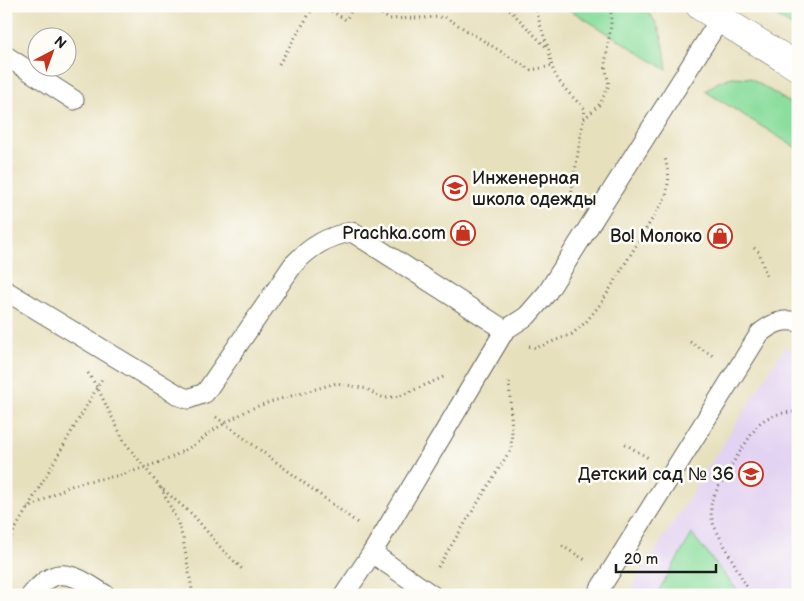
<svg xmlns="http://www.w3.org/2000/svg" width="804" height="601" font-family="'Balsamiq Sans',sans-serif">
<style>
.built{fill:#e3d3f2}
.green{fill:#8cde9e;stroke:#547d5d}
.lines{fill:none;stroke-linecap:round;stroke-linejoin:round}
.service-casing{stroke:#636154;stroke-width:21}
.tertiary-casing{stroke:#636154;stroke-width:29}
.path{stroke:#636154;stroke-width:3;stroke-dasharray:1 4;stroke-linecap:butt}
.service{stroke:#fff;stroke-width:19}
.tertiary{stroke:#fff;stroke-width:28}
.labels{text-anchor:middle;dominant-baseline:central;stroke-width:5;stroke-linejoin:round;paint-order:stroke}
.poi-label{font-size:18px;fill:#1c1c1c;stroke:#fdfcf7;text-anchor:end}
</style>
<rect width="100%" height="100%" fill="#fdfcf7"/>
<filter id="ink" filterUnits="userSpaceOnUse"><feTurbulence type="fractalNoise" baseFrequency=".02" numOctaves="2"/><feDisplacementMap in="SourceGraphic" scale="10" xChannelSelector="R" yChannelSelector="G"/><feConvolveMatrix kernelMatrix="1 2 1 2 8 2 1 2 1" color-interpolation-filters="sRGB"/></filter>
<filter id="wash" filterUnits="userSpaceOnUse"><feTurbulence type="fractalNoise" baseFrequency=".0096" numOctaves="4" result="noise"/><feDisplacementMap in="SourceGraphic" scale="20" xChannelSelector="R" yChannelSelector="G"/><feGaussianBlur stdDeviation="1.12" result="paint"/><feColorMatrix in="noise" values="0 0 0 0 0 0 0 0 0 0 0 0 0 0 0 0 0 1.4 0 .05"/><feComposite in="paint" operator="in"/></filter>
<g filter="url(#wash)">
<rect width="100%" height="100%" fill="#e7e0bd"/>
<path class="built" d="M785 346 798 354V595H627Z"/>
<g class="green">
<path d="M564 6H640C662 20 664 46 667 70Z"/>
<path d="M760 6H798V30Z"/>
<path d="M732 77 750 78 798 108V149L705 91 718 82Z"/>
<path d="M692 534 741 595H656Z"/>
</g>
</g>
<g filter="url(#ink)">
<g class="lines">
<defs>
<g id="service">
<path d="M6 56 74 100"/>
<path d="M6 291 180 396 188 399 205 393 293 265C310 247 327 236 352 232L505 330 527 316 547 293 720 19"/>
<path d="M31 595C37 588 44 581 52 577 69 568 92 587 106 595"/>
<path d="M344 595 372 553"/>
<path d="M432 595 372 553 505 330"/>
<path d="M596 595 760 333C772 324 782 318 798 322"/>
</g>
<path id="tertiary" d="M700 6 798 67"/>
</defs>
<use href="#service" class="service-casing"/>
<use href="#tertiary" class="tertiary-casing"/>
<g class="path">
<path d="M323 6 346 20 354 6"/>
<path d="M369 6 389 19 445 17 531 70 552 66"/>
<path d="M506 6 547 48"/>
<path d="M536 6C538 21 543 33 548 47 550 53 550 60 552 66 557 84 573 97 585 109L572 190 567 209"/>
<path d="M279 64 314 6"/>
<path d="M584 119 600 104 609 85 605 65 611 24V6"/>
<path d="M754 248 759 252 767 278"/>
<path d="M690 342 715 357"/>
<path d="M529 346 536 348 572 334 586 322 602 302 666 196 669 177 665 157"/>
<path d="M88 373 97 387 124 441 160 487 193 515 222 549 244 571"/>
<path d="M216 417 359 524"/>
<path d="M625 444 650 459"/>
<path d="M161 488 177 520 183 539 193 595"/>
<path d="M27 509 68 487 83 482 122 475 169 459 199 442 210 432 234 418 250 409 270 402 337 383 367 389 378 396 386 398 400 396 446 376"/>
<path d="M6 545 102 379"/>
<path d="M562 546 587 561"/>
<path d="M438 567 511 449 512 431 509 379"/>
<path d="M751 595 714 526C711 517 710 509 712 500 715 490 754 428 761 422 772 414 785 412 798 412"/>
</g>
<use href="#service" class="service"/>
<use href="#tertiary" class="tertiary"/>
</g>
</g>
<defs>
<symbol id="university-ring" viewBox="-11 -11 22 22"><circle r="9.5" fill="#fdfcf7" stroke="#c8321e" stroke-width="1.5"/><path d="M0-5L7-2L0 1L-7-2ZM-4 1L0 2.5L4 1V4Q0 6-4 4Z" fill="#c8321e"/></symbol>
<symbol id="shop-ring" viewBox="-11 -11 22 22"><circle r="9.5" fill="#fdfcf7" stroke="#c8321e" stroke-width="1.5"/><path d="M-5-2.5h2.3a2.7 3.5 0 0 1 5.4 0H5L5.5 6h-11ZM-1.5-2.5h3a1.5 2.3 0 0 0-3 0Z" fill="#c8321e"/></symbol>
<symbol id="school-ring" viewBox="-11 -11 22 22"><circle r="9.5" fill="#fdfcf7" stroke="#c8321e" stroke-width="1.5"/><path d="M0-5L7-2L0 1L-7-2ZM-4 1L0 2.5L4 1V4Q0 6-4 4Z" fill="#c8321e"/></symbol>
</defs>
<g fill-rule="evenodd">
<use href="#university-ring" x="441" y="174" width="28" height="28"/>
<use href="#shop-ring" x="449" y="219" width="28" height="28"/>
<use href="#shop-ring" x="706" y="222" width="28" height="28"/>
<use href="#school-ring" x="737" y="460" width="28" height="28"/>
</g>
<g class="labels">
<g class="poi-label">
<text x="472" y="178" text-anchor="start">Инженерная<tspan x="472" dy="21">школа одежды</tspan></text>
<text x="446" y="233">Prachka.com</text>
<text x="702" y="236">Во! Молоко</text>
<text x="734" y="474">Детский сад № 36</text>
</g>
</g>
<rect width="804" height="601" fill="none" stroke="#fdfcf7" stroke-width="25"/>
<g transform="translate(52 52) rotate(41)"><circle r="24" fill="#fdfcf7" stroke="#a3a29f"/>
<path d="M0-4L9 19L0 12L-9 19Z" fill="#c8321e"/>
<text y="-8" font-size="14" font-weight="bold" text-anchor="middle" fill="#1c1c1c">N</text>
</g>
<path d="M616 564v8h100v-8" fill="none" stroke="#1c1c1c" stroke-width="2.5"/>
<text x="624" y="564" font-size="15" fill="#1c1c1c" stroke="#fdfcf7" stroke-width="4" paint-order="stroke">20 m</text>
</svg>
